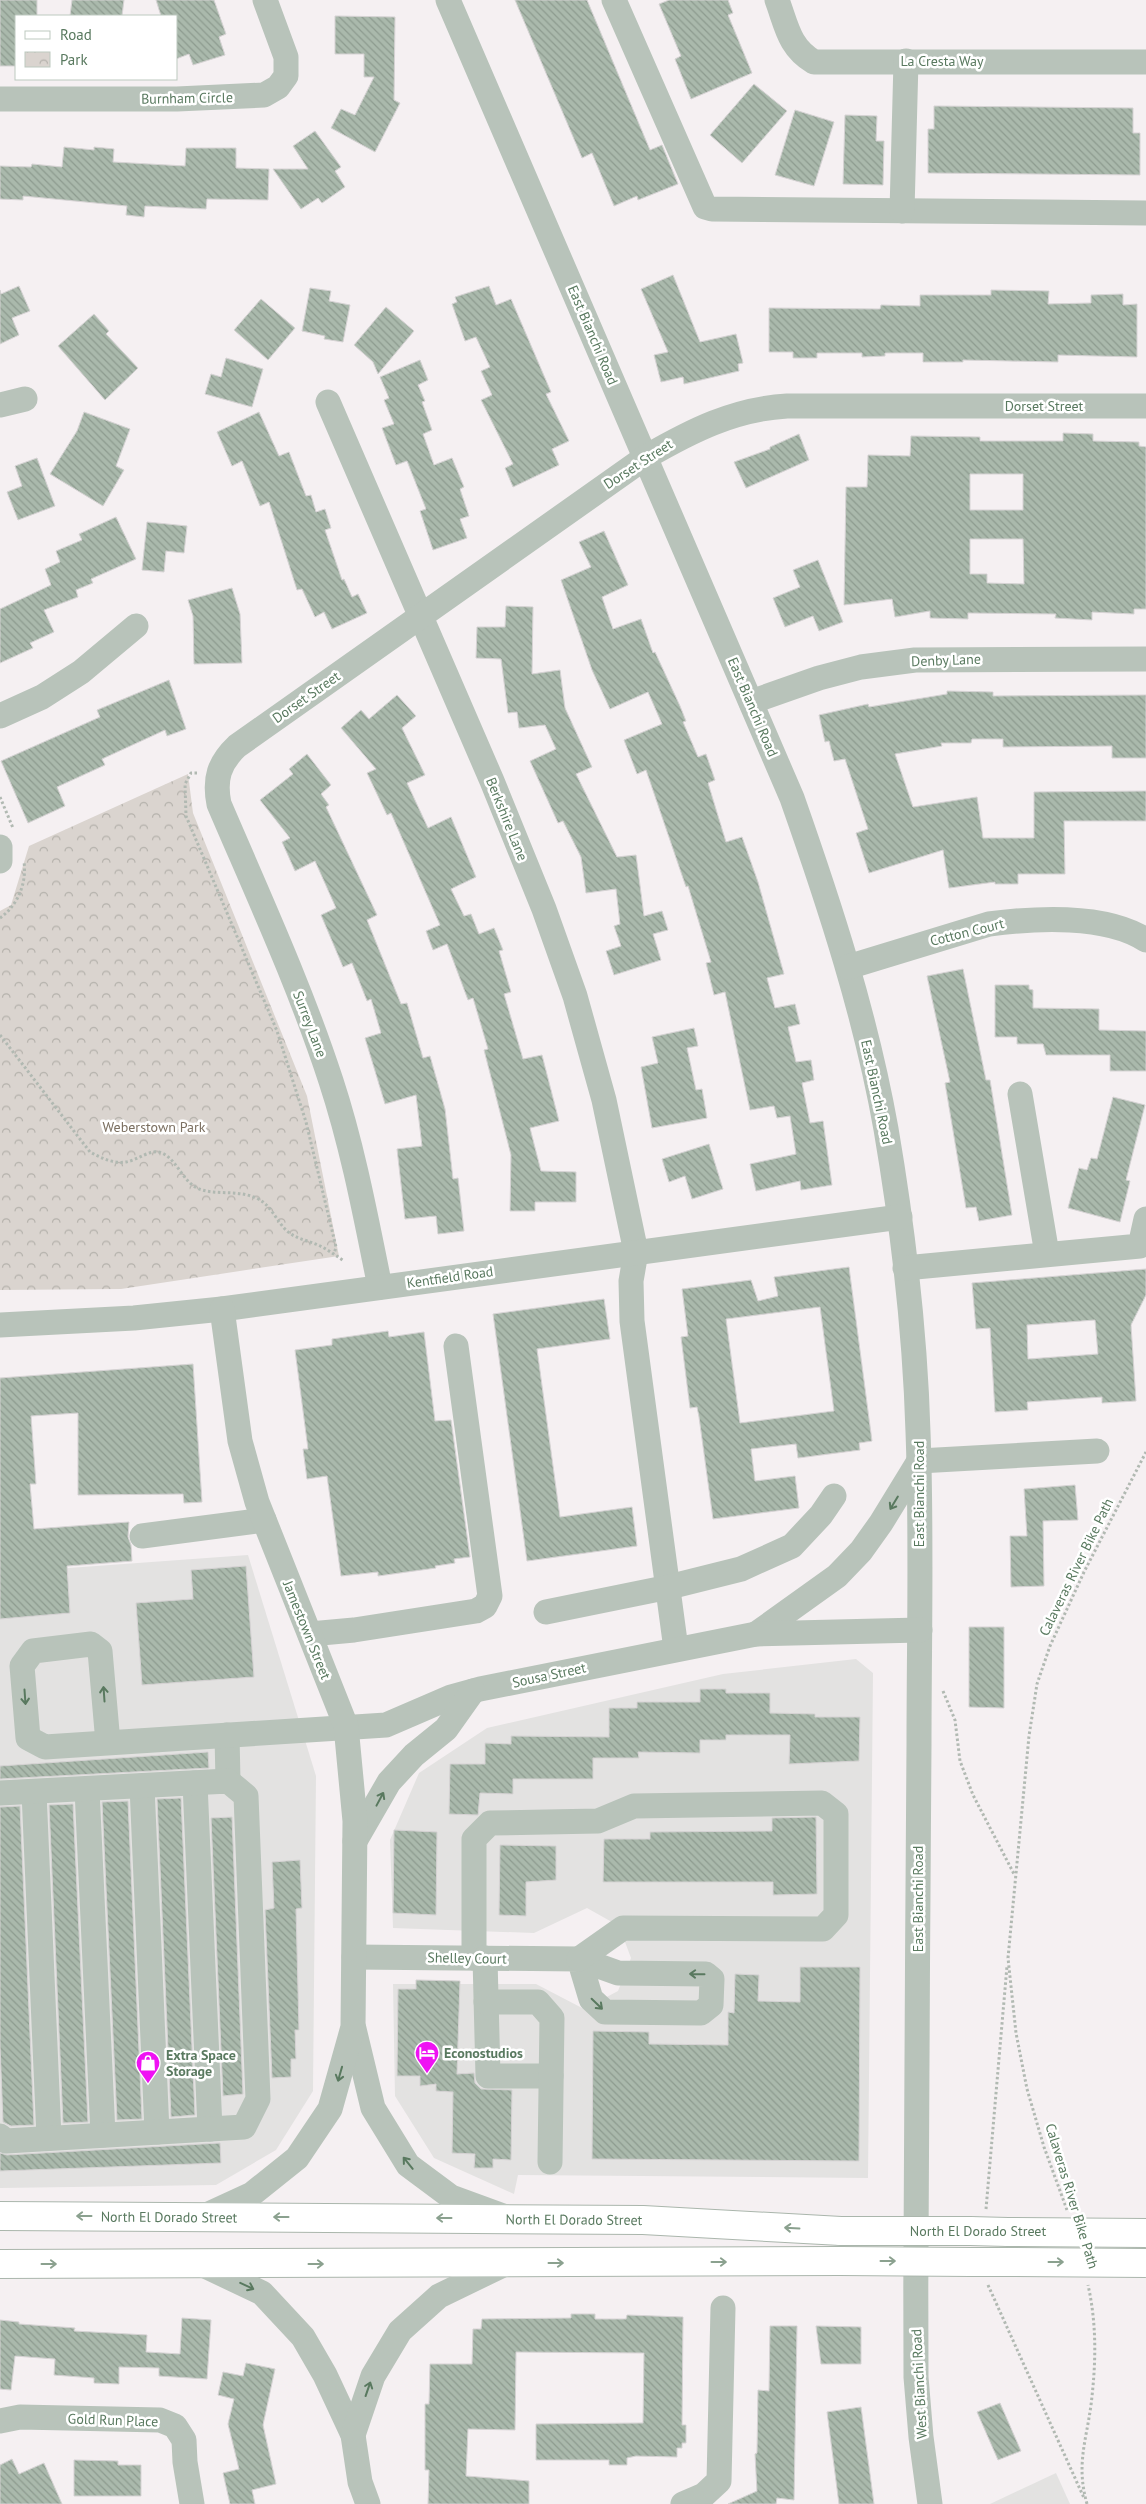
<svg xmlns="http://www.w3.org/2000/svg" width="1146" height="2504" font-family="'PT Sans',sans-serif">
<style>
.built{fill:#e3e2e1}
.park{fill:url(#park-crowns)}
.building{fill:url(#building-back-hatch);stroke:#d6d3d4;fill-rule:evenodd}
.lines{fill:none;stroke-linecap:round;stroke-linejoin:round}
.major-casing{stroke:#aab6ac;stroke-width:30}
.path{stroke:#b1b9b2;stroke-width:3;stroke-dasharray:2.5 2.5;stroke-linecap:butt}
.minor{stroke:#b8c3ba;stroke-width:25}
.major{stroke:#fff;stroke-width:28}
.major-bridge-casing{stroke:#aab6ac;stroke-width:30;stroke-linecap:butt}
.major-bridge{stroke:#fff;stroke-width:28}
.oneway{stroke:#59795f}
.oneway2{stroke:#8ba18f}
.labels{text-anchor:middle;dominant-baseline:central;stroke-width:5;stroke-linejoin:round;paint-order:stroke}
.street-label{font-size:14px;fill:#59795f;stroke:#fff}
.park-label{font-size:14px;fill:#7b6f60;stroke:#fff}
.poi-label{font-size:14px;font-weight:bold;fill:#59795f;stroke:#fff;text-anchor:start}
</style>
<defs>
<pattern id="park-crowns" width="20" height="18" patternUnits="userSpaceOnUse" patternTransform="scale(1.25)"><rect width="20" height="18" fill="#dad4cf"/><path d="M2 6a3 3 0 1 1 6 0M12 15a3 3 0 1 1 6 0" fill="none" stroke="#b4b1ab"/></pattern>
<pattern id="building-back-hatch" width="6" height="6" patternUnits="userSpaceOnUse" patternTransform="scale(1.25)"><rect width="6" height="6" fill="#aab9ac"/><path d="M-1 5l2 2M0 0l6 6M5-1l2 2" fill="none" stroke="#8d9b8f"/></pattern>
</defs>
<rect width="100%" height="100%" fill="#f5f0f2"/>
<g class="built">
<path d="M248 1555 316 1776 313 2091 276 2150 216 2185 0 2188V1573Z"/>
<path d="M856 1659 873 1673 868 2178 518 2175 514 2194 434 2158 395 2096 393 1984H536L584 2009 618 1991 631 1958 619 1926 587 1908 534 1933 393 1928 390 1840 419 1773 487 1728 723 1674Z"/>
<path d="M1056 2473 1070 2504H990Z"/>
</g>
<path class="park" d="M188 774 193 813 307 1096 339 1256 121 1289 0 1290V911L11 905 29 846Z"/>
<g class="building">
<path d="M0 0H37V16H16V66H0Z"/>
<path d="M72 0H124L122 16H70Z"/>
<path d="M156 0H214L226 34 219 37 225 55 193 65 189 54 176 59V16H161Z"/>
<path d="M515 0H587L650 150 662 145 678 184 638 200 637 196 614 206 592 153 582 158Z"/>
<path d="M669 0H728L733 13 728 15 752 73 691 99 675 59 681 56 659 4Z"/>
<path d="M335 16 395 17 394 100 400 103 375 152 331 128 341 109 355 115 374 77H364V54H335Z"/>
<path d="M754 84 787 111 742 163 710 135Z"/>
<path d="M934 106 1133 108V133H1140V175L928 173V129H934Z"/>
<path d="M795 110 834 122 814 186 775 175Z"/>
<path d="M845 115 877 116 876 141H884L883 185 843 184Z"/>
<path d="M315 131 341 167 335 171 345 187 322 203 318 198 301 209 273 169H308L293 146Z"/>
<path d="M64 147 94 150V147L114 149 113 162 185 166 186 148H236V168L269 169 268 200 207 199 206 209 145 206 144 217 126 215 127 206 23 196V200L0 199V166L31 167 32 164 62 167Z"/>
<path d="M673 275 700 342 736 334 743 363 738 364 739 371 684 384 683 377 661 382 654 355 668 352 641 289Z"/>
<path d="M19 286 30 311 12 318 19 335 0 344V290L1 294Z"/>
<path d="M489 286 496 305 511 299 551 392 546 394 569 441 552 449 559 465 513 487 505 468 513 464 481 400 492 395 481 371 490 367 476 337 465 341 452 304 457 302 455 297Z"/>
<path d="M310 288 331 291 329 301 350 305 343 342 324 339 325 336 302 331Z"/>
<path d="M991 290 1049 291 1048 304 1091 303V295L1123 294V305L1137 304V357L1058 355V362L963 360V362H923V353H885V356L862 357V353H817V358H793V352H769V308L880 309 881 305 920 306V295H991Z"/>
<path d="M261 299 295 328 268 360 234 330Z"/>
<path d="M386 307 414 331 378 374 373 362 354 345Z"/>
<path d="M94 314 109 331 106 334 138 368 105 400 58 346Z"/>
<path d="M226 358 263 369 252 407 205 394 211 374 221 377Z"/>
<path d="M420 360 428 380 418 385 425 401 422 402 432 430 423 434 434 465 452 458 464 487 460 489 469 516 460 519 467 538 433 550 420 511 426 509 407 461 396 465 382 428 394 424 384 400 389 398 380 377Z"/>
<path d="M84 412 130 429 116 466 124 470 103 506 50 474 77 431Z"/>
<path d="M259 412 279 456 289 452 306 496 311 495 316 512 325 509 331 528 325 530 342 580 344 579 352 597 358 594 367 613 332 629 324 612 315 617 302 589 297 590 269 502 260 506 242 461 232 466 217 432Z"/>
<path d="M1063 433 1093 434V441L1139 442V446L1146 447V609H1134V614L1092 612V620L1055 618 1056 614 968 613V619L930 618V611L895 617 892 599 844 605 846 487H867L868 455 910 456 911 436 980 437V441H1063ZM970 474H1023V510H970ZM970 539H1023L1024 584 987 583V574H970Z"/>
<path d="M799 434 809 460 746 488 734 462 770 449V447Z"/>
<path d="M37 458 55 506 18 520 7 492 22 486 15 466Z"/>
<path d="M116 517 136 559 91 579 93 583 76 590 78 597 44 610 54 632 30 643 33 648 0 663V609L51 585 45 569 60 562 56 551 82 540 79 534Z"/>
<path d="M147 522 187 526 184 553 166 551 164 572 142 570Z"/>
<path d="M604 531 628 585 602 597 613 629 641 619 653 653 655 652 680 706 686 721 683 722 698 757 706 754 715 780 708 783 726 842 742 837 758 882 784 974 767 978 775 1008 795 1004 800 1024 788 1027 796 1062 811 1060 814 1080 802 1083 810 1123 823 1121 832 1185 801 1190 800 1181 756 1191 750 1164 796 1154 790 1116 777 1118 774 1106 750 1110 725 992 714 995 706 963 711 962 688 886 686 887 646 770 637 774 624 740 662 724 648 692 610 709 592 670 561 580 591 567 579 542Z"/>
<path d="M818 560 843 622 819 631 813 616 785 627 773 598 800 587 793 570Z"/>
<path d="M232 588 240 614 242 663 194 664 193 616 188 600Z"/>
<path d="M506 606 533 607 532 674 560 670 565 708 592 767 576 774 617 857 636 855 644 916 662 911 668 930 653 934 661 960 614 975 606 951 621 946 614 926 620 924 616 889 586 893 581 857 563 821 558 823 530 761 556 749 545 725 519 728 517 712 508 713 501 659 476 658 477 627H505Z"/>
<path d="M169 680 186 729 167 736 165 730 102 759 105 765 57 787 65 806 28 823 1 761 100 717 97 710Z"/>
<path d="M947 691 993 692V696L1146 695V758H1112V746L1003 747V739H972L971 743H941L942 746 895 754 913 807 977 797 983 838H1034V792L1146 791V821H1064L1065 874H1018V884H995V882L949 888 943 850 869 873 856 833 868 829 845 759 834 761 829 741 825 742 819 715 868 704 869 707 947 694Z"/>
<path d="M397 695 416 716 402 728 425 775 407 783 428 828 451 817 476 877 451 889 464 916 471 914 479 934 494 928 503 950 499 951 511 992 504 994 523 1059 542 1055 559 1121 530 1128 541 1171 576 1172V1202H535V1211H510L511 1155 484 1050 488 1049 473 998 468 1000 447 944 433 950 426 931 440 925 391 813 387 815 367 773 376 769 341 728 361 710 369 719Z"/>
<path d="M307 754 331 785 321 794 329 805 326 807 377 915 367 920 401 1004 407 1003 423 1058 430 1056 445 1109 453 1179 458 1178 464 1231 438 1234 436 1216 405 1219 397 1149 422 1146 416 1095 385 1104 365 1038 381 1033 371 999 367 1001 352 963 343 967 321 915 336 908 315 861 295 871 282 842 290 838 260 800 293 774 289 769Z"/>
<path d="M963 969 986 1080H990L1012 1215 979 1221 976 1207 966 1208 945 1083 950 1082 927 976Z"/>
<path d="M995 985H1029V989L1033 990V1008L1099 1009V1030L1146 1031V1071H1110V1055H1046L1043 1044H1017V1037H995Z"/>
<path d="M694 1028 698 1046 687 1048 696 1090 702 1089 707 1118 652 1128 641 1067 658 1063 652 1037Z"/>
<path d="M1113 1097 1145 1105 1126 1180 1130 1181 1120 1222 1068 1208 1079 1168 1087 1170 1091 1158 1097 1159Z"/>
<path d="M709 1144 723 1189 692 1199 685 1176 669 1182 662 1159Z"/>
<path d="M849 1267 872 1441 859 1443 860 1450 798 1458 796 1444 751 1449 755 1481 795 1476 799 1508 713 1519 699 1417 697 1407 690 1408 681 1337 688 1336 682 1289 751 1280 758 1301 778 1296 774 1277ZM820 1307 834 1411 740 1423 726 1319Z"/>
<path d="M1146 1269V1295L1131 1325 1136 1401 1102 1403V1397L1027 1402 1028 1410 995 1412 990 1328 976 1329 972 1283ZM1095 1320 1098 1354 1028 1359 1027 1325Z"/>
<path d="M604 1299 610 1339 537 1349 560 1517 632 1507 637 1546 527 1561 493 1314Z"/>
<path d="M388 1331 389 1337 424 1332 435 1421 451 1420 470 1557 454 1559 455 1563 435 1566 436 1568 378 1576V1572L341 1576 327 1476 307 1479 303 1449H308L295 1350 332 1345V1339Z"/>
<path d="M193 1364 202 1502 184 1503 183 1494 78 1495V1413L31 1416 36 1484H30L34 1529 129 1522 128 1537 131 1545 132 1561 67 1566 70 1613 0 1619V1378Z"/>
<path d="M1075 1485 1078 1520 1043 1521 1044 1586 1011 1587 1010 1536H1027L1024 1489Z"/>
<path d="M246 1566 254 1677 142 1685 136 1603 193 1599 191 1570Z"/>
<path d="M969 1627H1004V1708L969 1707Z"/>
<path d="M700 1689H726V1693H770V1713L815 1714V1717H860L859 1761 789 1764 790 1735H726V1740H700V1753L638 1752 639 1758H593V1779H513V1794L480 1793 478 1815 449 1814 450 1764H485V1743L511 1744V1736L609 1737V1708H637V1702H700Z"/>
<path d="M208 1752 209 1768 0 1779V1766Z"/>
<path d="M181 1798 195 2115 171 2117 157 1799Z"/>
<path d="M128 1801 142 2119 117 2120 102 1802Z"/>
<path d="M73 1804 88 2122 63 2123 49 1805Z"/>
<path d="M20 1806 34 2125 11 2126 3 2122 0 2046V1807Z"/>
<path d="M232 1817 243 2094 223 2096 211 1818Z"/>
<path d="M816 1817 817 1894 773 1895V1882H603L604 1839H650V1832L772 1831V1818Z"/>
<path d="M394 1830 437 1832 436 1915 393 1913Z"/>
<path d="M500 1845 556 1846V1880L526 1882V1916L499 1915Z"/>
<path d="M300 1860 302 1908 296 1909 299 2030H295L296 2059H291V2077L272 2078 265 1910 274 1908 272 1862Z"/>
<path d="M800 1967H860L859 2161 592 2159 593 2031 649 2032V2044L728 2045V2012L734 2013 735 1974 759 1975 758 2001 800 2002Z"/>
<path d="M416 1980 460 1981 457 2074 474 2073 475 2083 481 2089 512 2090 511 2160 493 2159V2168H474L475 2154 452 2153 453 2092 436 2091V2084L420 2086V2076H397L398 1989H416Z"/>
<path d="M220 2143 221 2163 0 2171V2153L7 2155Z"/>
<path d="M571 2314H595V2319H626L627 2315 683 2317 682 2425H686V2443H682V2448H677V2457L636 2456 627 2458V2465H609V2460H536V2424L643 2423 644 2353 516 2352 515 2430 468 2429 466 2476 529 2481V2504H428L429 2470H425V2404H429L430 2364H472L473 2329H481L482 2319 571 2318Z"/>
<path d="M182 2318 211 2320 207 2379 159 2376V2368L119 2367V2384L94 2383V2378L54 2375 55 2359 15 2356 11 2390 0 2389V2320L19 2322V2324L75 2328 74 2331 147 2335 146 2352 180 2354Z"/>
<path d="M770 2326H797L794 2500 777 2498 776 2504H728L757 2491 755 2454 757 2453 758 2390 769 2391Z"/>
<path d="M816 2326 861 2327V2364H821Z"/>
<path d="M246 2363 275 2369 263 2425 276 2484 252 2490 255 2504H230L223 2473 239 2469 228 2424 234 2399 218 2395 223 2372 243 2376Z"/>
<path d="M1000 2403 1021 2451 998 2460 977 2412Z"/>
<path d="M861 2407 874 2504H839L827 2412Z"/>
<path d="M12 2459 19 2474 44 2463 62 2504H0V2465Z"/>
<path d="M74 2460 118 2461V2465H141V2496H74Z"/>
</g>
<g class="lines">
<defs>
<g id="major">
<path id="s1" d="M0 2216 643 2220 841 2231"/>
<path d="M970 2231 1008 2232"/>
<path d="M971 2262H1007"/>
<path d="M0 2264 840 2261"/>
</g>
</defs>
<use href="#major" class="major-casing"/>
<g class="path">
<path d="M197 773H191L185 784 186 816 277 1031 306 1122 336 1247 334 1254"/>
<path d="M0 797 13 828"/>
<path d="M0 918C17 906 27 884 24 862"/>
<path d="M0 1035 90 1152C101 1158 114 1164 126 1162 138 1160 151 1148 162 1153 177 1160 182 1180 197 1188 214 1196 236 1189 256 1198 271 1204 276 1221 287 1231 296 1239 307 1240 318 1245 327 1249 335 1255 344 1261"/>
<path d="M943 1691 955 1720 960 1761 973 1795 1014 1874"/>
<path d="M986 2209 1007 1966"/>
<path d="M1067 2210 1044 2147 1027 2089 1016 2033 1008 1958 1029 1736 1037 1684 1050 1646 1084 1572 1146 1452"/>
<path d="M988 2285 1084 2498"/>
<path d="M1087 2504C1076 2465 1086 2442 1091 2405 1096 2364 1097 2325 1088 2285"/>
</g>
<g class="minor">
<path d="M448 0 792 798C830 906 866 1016 886 1129 903 1229 915 1331 918 1432 922 1536 919 1640 919 1744 918 1955 915 2166 916 2377L921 2437 930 2504"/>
<path d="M614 0 705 207 712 209 1146 213"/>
<path d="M777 0C787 27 789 47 814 62H1146"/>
<path d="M0 99H177L264 95 278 87 286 76V57L265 0"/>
<path d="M902 211 906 61"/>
<path d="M328 402 492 781 544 909 575 996 604 1100 636 1252 631 1281 632 1321 676 1649"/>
<path d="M0 405 25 399"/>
<path d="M751 702 819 678 861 667 915 660 1146 659"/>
<path d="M0 716 42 697 81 672 136 626"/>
<path d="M0 847V861"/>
<path d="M848 967 989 924C1035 918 1106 914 1146 940"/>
<path d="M1020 1094 1047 1254"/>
<path d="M905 1268 1140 1246 1146 1219"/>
<path d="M380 1287C366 1218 353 1148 331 1081 300 986 258 895 219 804 214 779 219 763 237 746L646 457C691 431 734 409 787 406H1146"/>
<path d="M0 1325 134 1318 222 1309 900 1217"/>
<path d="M142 1536 264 1520"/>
<path d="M546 1612 669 1587 741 1569 792 1546 821 1515 834 1496"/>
<path d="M310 1634 354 1630 476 1611 485 1606 490 1596 456 1346"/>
<path d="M756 1634 837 1576 861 1551 881 1523 919 1461 1097 1451"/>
<path d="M227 1735 228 1781"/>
<path d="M108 1743 100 1651 91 1644 33 1651 22 1666 28 1738 45 1747 386 1725 451 1697 480 1689 756 1634 920 1630"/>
<path d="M195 1783 210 2129"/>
<path d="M142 1786 157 2132"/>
<path d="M87 1789 103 2135"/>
<path d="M34 1792 49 2138"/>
<path d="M0 1793 228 1781 246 1796 258 2099 244 2127 6 2141 0 2136"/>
<path d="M355 1841 389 1782 414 1755 446 1729 473 1691"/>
<path d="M354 1957 579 1959 618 1973 706 1974 712 1979 711 2005 701 2013 605 2012 591 1999 579 1959"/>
<path d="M474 1958V1839L490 1823 598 1821 634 1806 822 1803 836 1814V1915L823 1929 623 1928 579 1959"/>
<path d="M485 1958 488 2076H551"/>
<path d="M486 2002H538L552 2018 550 2162"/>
<path d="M354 2029 373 2108 408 2165 451 2197 503 2216"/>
<path d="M202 2217 252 2194 297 2158 330 2109 353 2027 355 1821 346 1726 257 1502 240 1441 222 1309"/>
<path d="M203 2265 262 2293 303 2337 325 2375 353 2435 360 2482 368 2504"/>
<path d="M0 2421 20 2417 160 2420 175 2426 184 2440 185 2462 192 2504"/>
<path d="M353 2435 373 2376 400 2331 439 2296 507 2263"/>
<path d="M683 2504 704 2495 719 2481 723 2308"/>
</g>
<use href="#major" class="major"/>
<defs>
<g id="major-bridge">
<path d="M841 2231H970"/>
<path d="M1008 2232 1146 2233"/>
<path d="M840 2261 971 2262"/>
<path d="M1007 2262 1146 2263"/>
</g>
</defs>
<use href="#major-bridge" class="major-bridge-casing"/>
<use href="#major-bridge" class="major-bridge"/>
</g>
<defs><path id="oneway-shaft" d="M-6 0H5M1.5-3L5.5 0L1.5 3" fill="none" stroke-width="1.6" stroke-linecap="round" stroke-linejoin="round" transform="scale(1.25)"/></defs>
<g class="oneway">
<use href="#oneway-shaft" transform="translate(894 1503) rotate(121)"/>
<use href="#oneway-shaft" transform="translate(104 1694) rotate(-94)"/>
<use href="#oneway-shaft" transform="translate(25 1697) rotate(86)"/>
<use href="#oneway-shaft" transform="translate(380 1799) rotate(-62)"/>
<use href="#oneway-shaft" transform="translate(697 1974) rotate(-179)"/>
<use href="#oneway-shaft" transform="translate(597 2004) rotate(44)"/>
<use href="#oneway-shaft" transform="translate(340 2074) rotate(106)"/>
<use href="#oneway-shaft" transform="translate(408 2163) rotate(-129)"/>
<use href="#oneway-shaft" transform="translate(247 2286) rotate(25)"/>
<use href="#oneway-shaft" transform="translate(368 2389) rotate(-71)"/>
</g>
<g class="oneway2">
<use href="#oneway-shaft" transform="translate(84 2216) rotate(-180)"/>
<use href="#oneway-shaft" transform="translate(281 2217) rotate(-180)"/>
<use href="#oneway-shaft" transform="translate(444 2218) rotate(-180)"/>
<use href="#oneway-shaft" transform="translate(792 2228) rotate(-177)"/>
<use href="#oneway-shaft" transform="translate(888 2261)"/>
<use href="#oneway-shaft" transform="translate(719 2262)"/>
<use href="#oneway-shaft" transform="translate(1056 2262)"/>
<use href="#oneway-shaft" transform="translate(556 2263)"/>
<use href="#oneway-shaft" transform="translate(49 2264)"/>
<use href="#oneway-shaft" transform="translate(316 2264)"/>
</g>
<defs>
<symbol id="hotel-pin" viewBox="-11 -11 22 30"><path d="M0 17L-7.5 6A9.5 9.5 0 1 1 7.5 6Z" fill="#ef12f3" stroke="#fff"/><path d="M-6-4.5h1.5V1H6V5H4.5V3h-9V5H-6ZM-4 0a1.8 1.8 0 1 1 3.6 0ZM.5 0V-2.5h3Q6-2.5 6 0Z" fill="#fff"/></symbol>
<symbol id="shop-pin" viewBox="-11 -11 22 30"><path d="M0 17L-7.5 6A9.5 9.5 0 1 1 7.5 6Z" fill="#ef12f3" stroke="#fff"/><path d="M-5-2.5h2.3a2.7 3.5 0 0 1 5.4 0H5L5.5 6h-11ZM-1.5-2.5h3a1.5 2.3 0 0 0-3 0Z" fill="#fff"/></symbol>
</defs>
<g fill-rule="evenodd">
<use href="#hotel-pin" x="413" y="2039" width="28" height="38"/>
<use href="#shop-pin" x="134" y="2049" width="28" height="38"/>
</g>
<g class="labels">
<g class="street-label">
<text x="942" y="61">La Cresta Way</text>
<text transform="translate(187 98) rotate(-1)">Burnham Circle</text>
<text transform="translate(593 335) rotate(67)">East Bianchi Road</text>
<text x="1044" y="406">Dorset Street</text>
<text transform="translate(638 464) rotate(-33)">Dorset Street</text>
<text transform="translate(946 660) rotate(-2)">Denby Lane</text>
<text transform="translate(306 697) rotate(-35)">Dorset Street</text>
<text transform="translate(753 707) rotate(67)">East Bianchi Road</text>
<text transform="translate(507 819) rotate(68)">Berkshire Lane</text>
<text transform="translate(967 932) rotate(-14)">Cotton Court</text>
<text transform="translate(310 1024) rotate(69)">Surrey Lane</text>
<text transform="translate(877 1092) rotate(78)">East Bianchi Road</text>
<text transform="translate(450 1277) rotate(-8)">Kentfield Road</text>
<text transform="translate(919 1494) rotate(-90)">East Bianchi Road</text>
<text transform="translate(1076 1567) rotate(-64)">Calaveras River Bike Path</text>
<text transform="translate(307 1630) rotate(68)">Jamestown Street</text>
<text transform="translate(549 1675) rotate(-12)">Sousa Street</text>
<text transform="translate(918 1899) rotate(-90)">East Bianchi Road</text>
<text transform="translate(467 1958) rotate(1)">Shelley Court</text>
<text transform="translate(1072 2196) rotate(73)">Calaveras River Bike Path</text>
<text stroke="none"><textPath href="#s1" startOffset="169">North El Dorado Street</textPath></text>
<text stroke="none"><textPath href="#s1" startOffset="574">North El Dorado Street</textPath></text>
<text x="978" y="2231">North El Dorado Street</text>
<text transform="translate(919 2384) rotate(-93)">West Bianchi Road</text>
<text transform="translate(113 2420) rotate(2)">Gold Run Place</text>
</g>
<g class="park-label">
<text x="154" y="1127">Weberstown Park</text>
</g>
<g class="poi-label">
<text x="444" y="2053">Econostudios</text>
<text x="166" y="2055">Extra Space<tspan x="166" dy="16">Storage</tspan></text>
</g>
</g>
<rect x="15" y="15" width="162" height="65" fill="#ffffff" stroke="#bdc9bf"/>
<rect x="25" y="31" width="25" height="8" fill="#ffffff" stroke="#bdc9bf"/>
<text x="60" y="40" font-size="15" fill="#59795f">Road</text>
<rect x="25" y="52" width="25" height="15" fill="url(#park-crowns)" stroke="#bdc9bf"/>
<text x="60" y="65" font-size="15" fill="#59795f">Park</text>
</svg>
